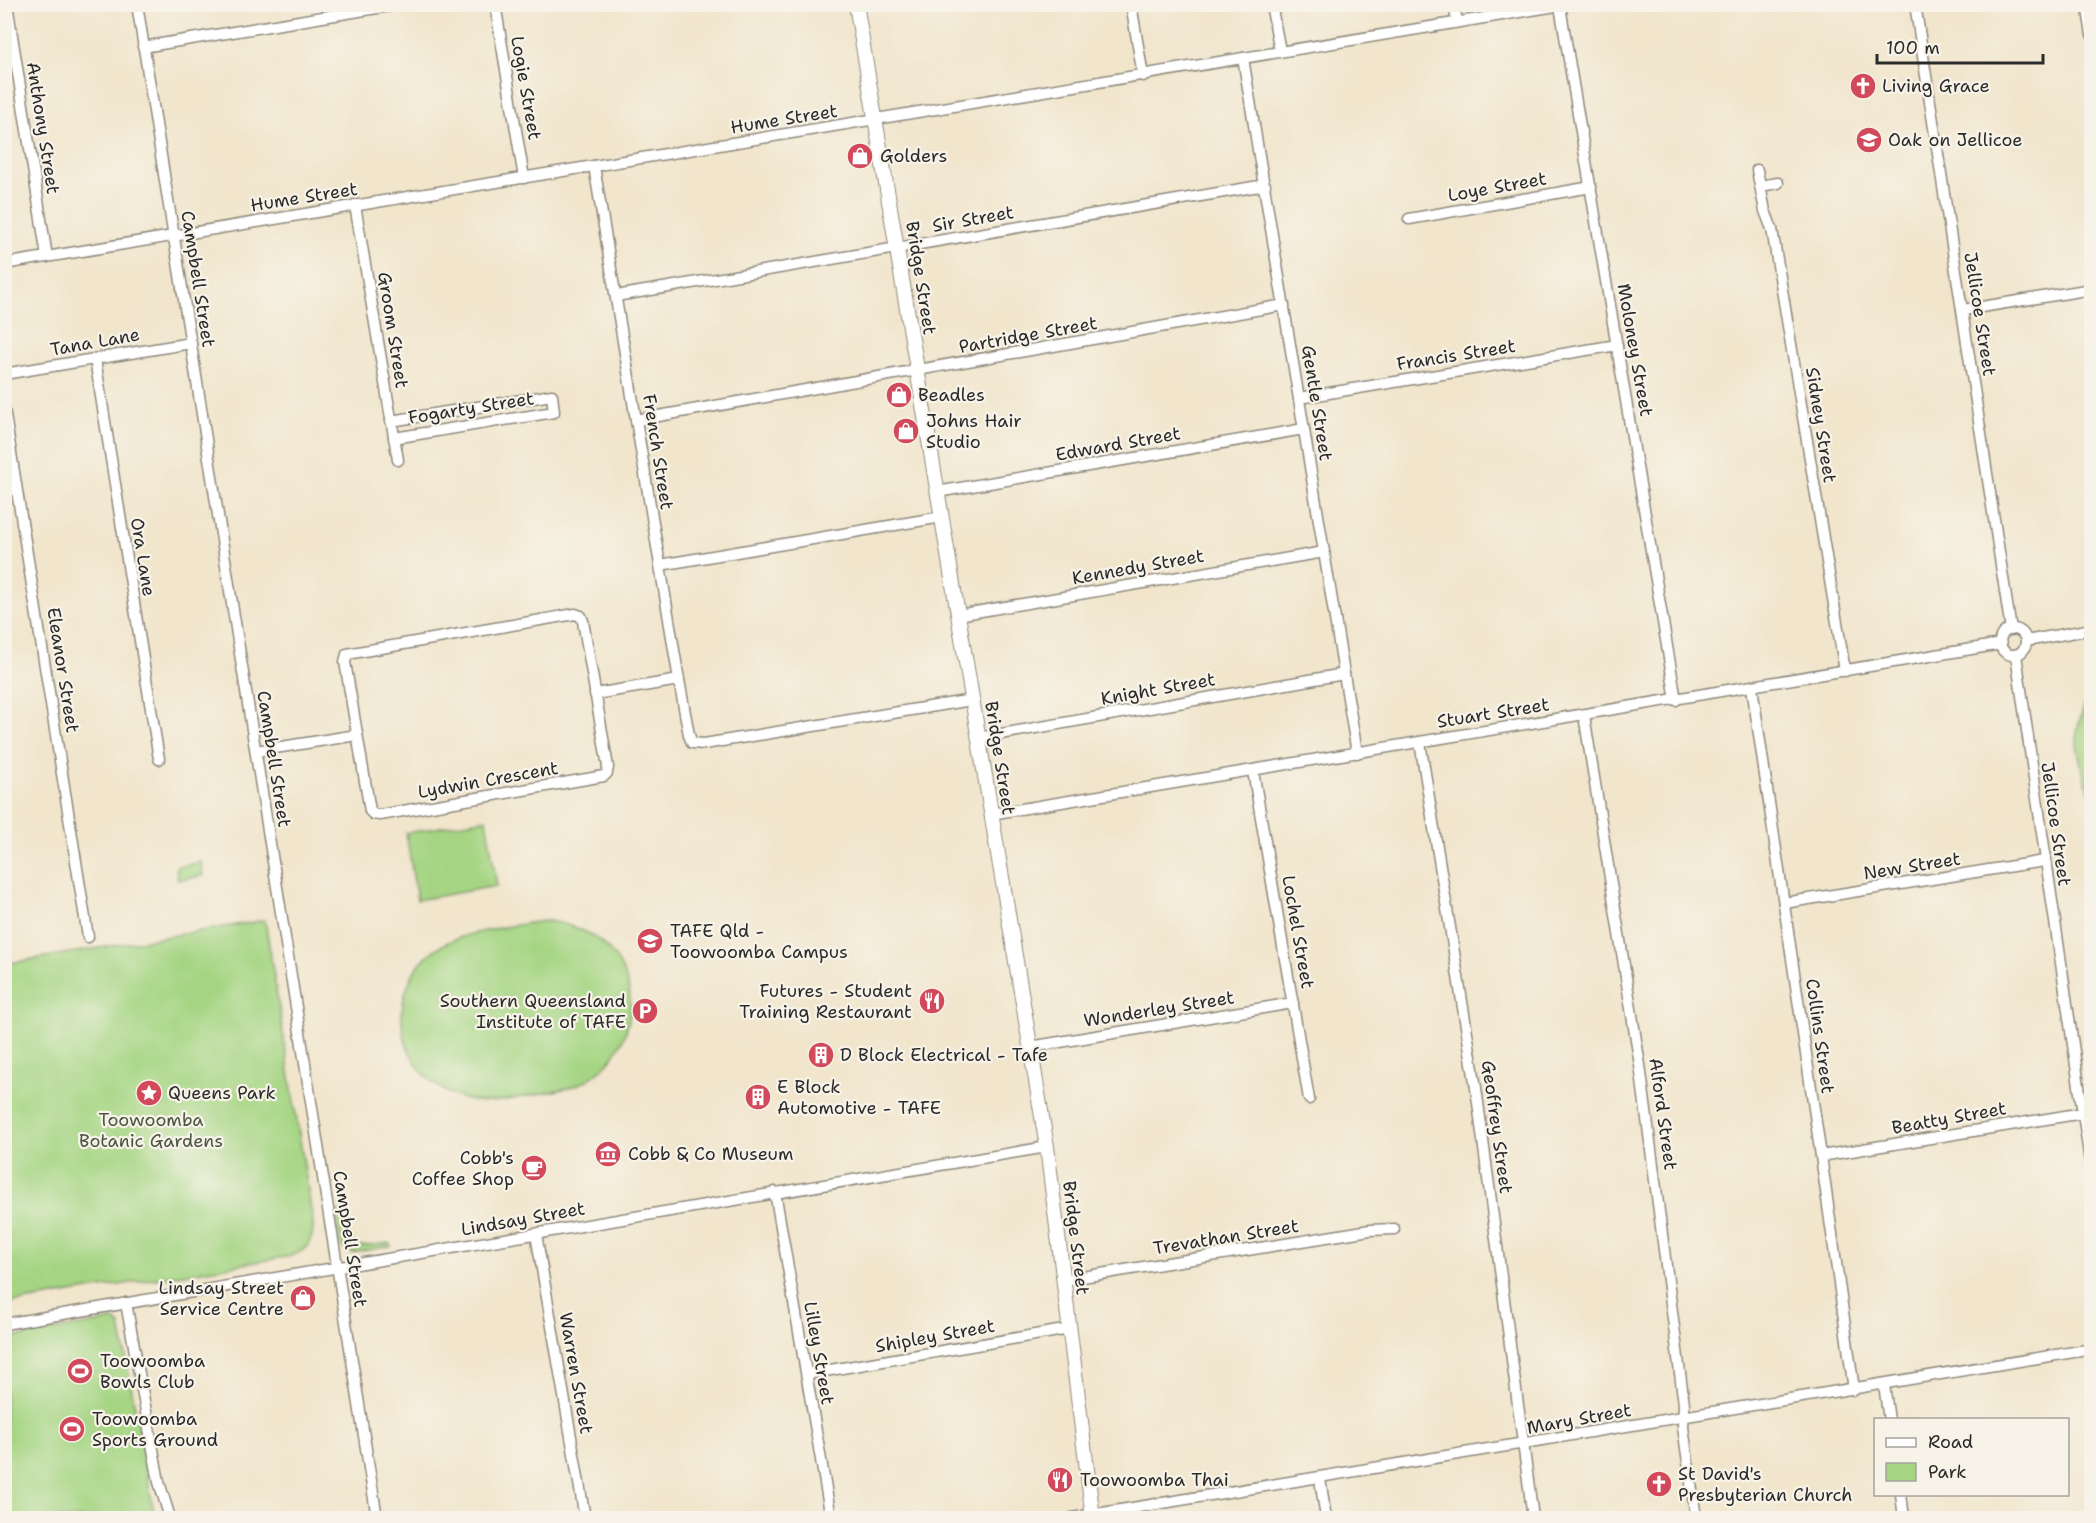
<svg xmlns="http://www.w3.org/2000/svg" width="2096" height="1523" font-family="'Shantell Sans',sans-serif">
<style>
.green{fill:#a5d583;stroke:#688057;stroke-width:1.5}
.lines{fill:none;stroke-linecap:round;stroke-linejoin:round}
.minor-casing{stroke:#8e887c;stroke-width:13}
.major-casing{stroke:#8e887c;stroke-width:16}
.minor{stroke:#fff;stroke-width:10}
.major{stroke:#fff;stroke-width:14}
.labels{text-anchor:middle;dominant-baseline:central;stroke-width:4.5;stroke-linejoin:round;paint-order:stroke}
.poi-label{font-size:18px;fill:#2b2b2b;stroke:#f7f3e8;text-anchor:start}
.street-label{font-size:18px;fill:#2b2b2b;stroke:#f7f3e8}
.park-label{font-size:18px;fill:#4a5641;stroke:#f7f3e8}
</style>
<rect width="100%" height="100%" fill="#f7f3e8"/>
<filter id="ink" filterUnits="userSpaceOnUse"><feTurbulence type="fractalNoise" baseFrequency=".0167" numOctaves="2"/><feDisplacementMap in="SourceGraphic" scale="12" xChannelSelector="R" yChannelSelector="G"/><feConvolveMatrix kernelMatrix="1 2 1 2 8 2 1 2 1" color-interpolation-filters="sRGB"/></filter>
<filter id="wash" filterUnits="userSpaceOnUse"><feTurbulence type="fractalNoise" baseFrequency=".008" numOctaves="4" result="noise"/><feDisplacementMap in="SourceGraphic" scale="24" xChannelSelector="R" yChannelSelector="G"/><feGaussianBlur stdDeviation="1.35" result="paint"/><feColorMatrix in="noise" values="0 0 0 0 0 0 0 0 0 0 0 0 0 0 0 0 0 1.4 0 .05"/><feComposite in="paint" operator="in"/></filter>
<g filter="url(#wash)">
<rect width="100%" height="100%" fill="#f1e5cc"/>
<g class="green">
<path d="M2091 692V796C2085 780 2075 748 2077 732 2079 717 2085 704 2091 692Z"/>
<path d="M486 819 497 886 417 900 406 833Z"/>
<path d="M201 862 203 876 178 880 176 867Z"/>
<path d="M265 920 313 1222C314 1240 308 1250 291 1256L5 1304V964Z"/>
<path d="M548 921C582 925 612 942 625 976 641 1018 619 1067 577 1085 563 1090 548 1092 533 1095 517 1098 500 1103 484 1102 453 1101 425 1083 411 1055 400 1033 399 1008 408 985 423 944 461 935 499 928 516 925 532 922 548 921Z"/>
<path d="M342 1211 346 1231 353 1241 344 1249 341 1245 336 1215 338 1212Z"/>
<path d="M355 1243 358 1246H366L389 1243 391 1246 352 1253 348 1248Z"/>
<path d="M114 1320 120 1325 155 1518H5V1339Z"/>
</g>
</g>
<g filter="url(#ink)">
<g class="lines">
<defs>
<g id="minor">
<path d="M7 4 47 257"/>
<path d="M137 4 377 1518"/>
<path d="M495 4 524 178"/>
<path d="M1131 4 1143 76"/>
<path d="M1271 4 1280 51"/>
<path d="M1454 4 1457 22"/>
<path d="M1915 4 2011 630"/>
<path d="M2087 4 2092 35"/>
<path d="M1560 6 1676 700"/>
<path d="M143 47 401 4"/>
<path d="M1243 58 1357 753"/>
<path d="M594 166 679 680 689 735 692 743 704 744 972 700"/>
<path d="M1757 170 1765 211 1772 229 1845 671"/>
<path d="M1760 186 1778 183"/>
<path d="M355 205 398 460"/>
<path d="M1409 219 1591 187"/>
<path d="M4 264 1568 4"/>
<path d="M616 296 1265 185"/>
<path d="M1963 310 2092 289"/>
<path d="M95 359 159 759"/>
<path d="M4 374 191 343"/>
<path d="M1299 398 1617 345"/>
<path d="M4 409 88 937"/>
<path d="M636 420 1284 305"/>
<path d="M391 421 552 395 554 412 394 438"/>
<path d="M937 492 1304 429"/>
<path d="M660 565 942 517"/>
<path d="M575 614 581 616 583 621 608 767 607 773 604 776 380 815 373 814 370 811 345 662 347 654Z"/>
<path d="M958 615 1324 552"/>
<circle cx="2013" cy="642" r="13"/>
<path d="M2026 641 2092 629"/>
<path d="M2016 655 2092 1175"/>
<path d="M1752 687 1821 1156 1854 1390"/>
<path d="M595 694 679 680"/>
<path d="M1584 715 1640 1065 1684 1404 1683 1427 1696 1518"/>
<path d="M978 738 1344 674"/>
<path d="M1420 742 1476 1088 1533 1518"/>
<path d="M256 751 357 735"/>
<path d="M1253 771 1309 1099"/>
<path d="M991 814 2001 644"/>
<path d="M1784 903 2044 861"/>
<path d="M1030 1047 1293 1003"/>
<path d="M1821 1156 2083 1113"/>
<path d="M775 1192 831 1518"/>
<path d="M536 1234 585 1518"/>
<path d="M1064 1280 1370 1230 1394 1229"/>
<path d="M126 1303 159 1482 170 1518"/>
<path d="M4 1324 1047 1147"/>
<path d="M807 1374 1070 1329"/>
<path d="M1884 1385 1889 1420"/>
<path d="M1320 1479 1326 1518"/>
<path d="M1901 1494 1904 1518"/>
<path d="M1072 1518 2092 1349"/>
</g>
<path id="major" d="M856 4 1047 1147 1093 1518"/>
</defs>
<use href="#minor" class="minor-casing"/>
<use href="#major" class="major-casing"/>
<use href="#minor" class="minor"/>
<use href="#major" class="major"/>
</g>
</g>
<defs>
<symbol id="church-disc" viewBox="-11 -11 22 22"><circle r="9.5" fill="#d1495b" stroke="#f7f3e8"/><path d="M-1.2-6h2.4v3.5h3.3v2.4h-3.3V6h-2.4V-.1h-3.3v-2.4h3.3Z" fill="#fff"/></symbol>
<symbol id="school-disc" viewBox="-11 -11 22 22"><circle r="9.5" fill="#d1495b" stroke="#f7f3e8"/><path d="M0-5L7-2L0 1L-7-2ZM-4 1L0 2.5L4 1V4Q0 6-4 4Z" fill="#fff"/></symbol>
<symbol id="shop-disc" viewBox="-11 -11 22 22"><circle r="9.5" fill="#d1495b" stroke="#f7f3e8"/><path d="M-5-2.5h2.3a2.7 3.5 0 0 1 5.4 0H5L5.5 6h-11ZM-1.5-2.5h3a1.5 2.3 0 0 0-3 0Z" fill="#fff"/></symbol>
<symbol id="university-disc" viewBox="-11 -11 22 22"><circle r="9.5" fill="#d1495b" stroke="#f7f3e8"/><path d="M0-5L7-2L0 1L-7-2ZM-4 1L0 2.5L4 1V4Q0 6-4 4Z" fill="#fff"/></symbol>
<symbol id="restaurant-disc" viewBox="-11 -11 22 22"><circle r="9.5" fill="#d1495b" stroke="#f7f3e8"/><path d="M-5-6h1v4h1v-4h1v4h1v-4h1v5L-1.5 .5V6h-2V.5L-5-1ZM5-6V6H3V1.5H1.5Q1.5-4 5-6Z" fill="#fff"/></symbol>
<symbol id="parking-disc" viewBox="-11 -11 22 22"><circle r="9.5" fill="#d1495b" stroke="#f7f3e8"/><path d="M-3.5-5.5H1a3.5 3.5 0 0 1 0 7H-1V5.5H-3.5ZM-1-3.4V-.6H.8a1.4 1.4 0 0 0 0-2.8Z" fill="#fff"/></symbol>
<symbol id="building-disc" viewBox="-11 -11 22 22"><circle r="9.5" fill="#d1495b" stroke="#f7f3e8"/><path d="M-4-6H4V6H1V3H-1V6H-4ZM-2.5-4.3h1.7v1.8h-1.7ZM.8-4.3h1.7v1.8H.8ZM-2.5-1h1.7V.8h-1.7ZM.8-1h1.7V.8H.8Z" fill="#fff"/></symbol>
<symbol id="sight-disc" viewBox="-11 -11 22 22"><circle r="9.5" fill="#d1495b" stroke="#f7f3e8"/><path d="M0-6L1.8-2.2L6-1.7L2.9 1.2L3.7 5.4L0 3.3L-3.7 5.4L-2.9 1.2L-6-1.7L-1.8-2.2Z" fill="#fff"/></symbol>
<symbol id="museum-disc" viewBox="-11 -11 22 22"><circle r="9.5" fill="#d1495b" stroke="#f7f3e8"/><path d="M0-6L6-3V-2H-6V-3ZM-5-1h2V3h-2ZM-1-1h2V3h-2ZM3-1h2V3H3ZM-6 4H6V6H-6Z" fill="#fff"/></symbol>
<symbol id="cafe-disc" viewBox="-11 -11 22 22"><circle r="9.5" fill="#d1495b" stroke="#f7f3e8"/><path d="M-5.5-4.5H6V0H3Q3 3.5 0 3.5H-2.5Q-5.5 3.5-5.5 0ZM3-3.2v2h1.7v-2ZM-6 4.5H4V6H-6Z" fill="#fff"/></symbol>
<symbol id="stadium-disc" viewBox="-11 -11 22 22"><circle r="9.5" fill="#d1495b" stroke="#f7f3e8"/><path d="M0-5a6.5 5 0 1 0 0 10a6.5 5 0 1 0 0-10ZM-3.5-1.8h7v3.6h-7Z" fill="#fff"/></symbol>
</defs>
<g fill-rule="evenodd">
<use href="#church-disc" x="1848" y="71" width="30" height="30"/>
<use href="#school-disc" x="1854" y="125" width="30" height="30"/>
<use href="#shop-disc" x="845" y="141" width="30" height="30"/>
<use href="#shop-disc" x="884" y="380" width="30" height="30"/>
<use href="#shop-disc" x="891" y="416" width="30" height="30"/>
<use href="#university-disc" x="635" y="926" width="30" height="30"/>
<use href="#restaurant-disc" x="917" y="986" width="30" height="30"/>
<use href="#parking-disc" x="630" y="996" width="30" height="30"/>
<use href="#building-disc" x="806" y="1040" width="30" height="30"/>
<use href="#sight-disc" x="134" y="1078" width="30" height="30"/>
<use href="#building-disc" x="743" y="1082" width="30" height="30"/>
<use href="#museum-disc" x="593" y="1139" width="30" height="30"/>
<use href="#cafe-disc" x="519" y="1153" width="30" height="30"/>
<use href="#shop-disc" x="288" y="1283" width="30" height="30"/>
<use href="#stadium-disc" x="65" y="1356" width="30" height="30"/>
<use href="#stadium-disc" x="57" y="1414" width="30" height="30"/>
<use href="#restaurant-disc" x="1045" y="1465" width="30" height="30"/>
<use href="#church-disc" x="1644" y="1469" width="30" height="30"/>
</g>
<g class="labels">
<g class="poi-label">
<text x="1882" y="86">Living Grace</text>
<text x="1888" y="140">Oak on Jellicoe</text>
<text x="880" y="156">Golders</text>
<text x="918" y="395">Beadles</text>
<text x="926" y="421">Johns Hair<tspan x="926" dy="21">Studio</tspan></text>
<text x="670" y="931">TAFE Qld -<tspan x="670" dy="21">Toowoomba Campus</tspan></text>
<text x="912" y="991" text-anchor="end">Futures - Student<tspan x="912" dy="21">Training Restaurant</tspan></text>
<text x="626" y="1001" text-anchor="end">Southern Queensland<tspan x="626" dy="21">Institute of TAFE</tspan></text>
<text x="840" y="1055">D Block Electrical - Tafe</text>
<text x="777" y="1087">E Block<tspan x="777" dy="21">Automotive - TAFE</tspan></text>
<text x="168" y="1093">Queens Park</text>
<text x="628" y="1154">Cobb &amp; Co Museum</text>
<text x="514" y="1158" text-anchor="end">Cobb's<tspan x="514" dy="21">Coffee Shop</tspan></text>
<text x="284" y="1288" text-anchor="end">Lindsay Street<tspan x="284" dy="21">Service Centre</tspan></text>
<text x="100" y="1361">Toowoomba<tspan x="100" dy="21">Bowls Club</tspan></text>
<text x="92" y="1419">Toowoomba<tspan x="92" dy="21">Sports Ground</tspan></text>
<text x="1678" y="1474">St David's<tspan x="1678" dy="21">Presbyterian Church</tspan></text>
<text x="1080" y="1480">Toowoomba Thai</text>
</g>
<g class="street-label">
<text transform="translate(526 88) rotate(80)">Logie Street</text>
<text transform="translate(784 119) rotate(-9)">Hume Street</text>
<text transform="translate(43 128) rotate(81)">Anthony Street</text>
<text transform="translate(1497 187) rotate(-10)">Loye Street</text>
<text transform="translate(304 197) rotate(-9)">Hume Street</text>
<text transform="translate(973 219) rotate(-10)">Sir Street</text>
<text transform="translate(921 278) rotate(81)">Bridge Street</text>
<text transform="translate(198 279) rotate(81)">Campbell Street</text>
<text transform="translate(1980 314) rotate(81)">Jellicoe Street</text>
<text transform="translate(393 330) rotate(81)">Groom Street</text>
<text transform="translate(1028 335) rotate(-10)">Partridge Street</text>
<text transform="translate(95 342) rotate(-10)">Tana Lane</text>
<text transform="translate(1635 350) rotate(80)">Moloney Street</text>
<text transform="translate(1456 355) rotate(-9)">Francis Street</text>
<text transform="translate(1317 403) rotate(81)">Gentle Street</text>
<text transform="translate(471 408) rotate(-9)">Fogarty Street</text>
<text transform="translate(1821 425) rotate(81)">Sidney Street</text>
<text transform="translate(1118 444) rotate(-10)">Edward Street</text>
<text transform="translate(658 452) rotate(81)">French Street</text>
<text transform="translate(143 557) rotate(81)">Ora Lane</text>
<text transform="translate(1138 567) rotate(-10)">Kennedy Street</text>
<text transform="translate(63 670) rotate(81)">Eleanor Street</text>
<text transform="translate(1158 689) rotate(-10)">Knight Street</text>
<text transform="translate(1493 713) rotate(-9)">Stuart Street</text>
<text transform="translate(1000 758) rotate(81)">Bridge Street</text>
<text transform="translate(274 759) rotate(81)">Campbell Street</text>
<text transform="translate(488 780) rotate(-10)">Lydwin Crescent</text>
<text transform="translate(2056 824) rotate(82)">Jellicoe Street</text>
<text transform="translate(1912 866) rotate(-9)">New Street</text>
<text transform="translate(1298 932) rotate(80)">Lochel Street</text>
<text transform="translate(1159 1009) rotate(-9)">Wonderley Street</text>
<text transform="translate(1820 1036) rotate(82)">Collins Street</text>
<text transform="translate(1663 1114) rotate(82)">Alford Street</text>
<text transform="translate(1949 1118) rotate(-10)">Beatty Street</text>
<text transform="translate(1497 1127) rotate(82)">Geoffrey Street</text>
<text transform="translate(523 1219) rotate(-10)">Lindsay Street</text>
<text transform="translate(1226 1237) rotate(-9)">Trevathan Street</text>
<text transform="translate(1076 1238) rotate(83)">Bridge Street</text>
<text transform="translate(350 1239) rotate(81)">Campbell Street</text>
<text transform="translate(935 1336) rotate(-10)">Shipley Street</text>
<text transform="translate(819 1353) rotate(80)">Lilley Street</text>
<text transform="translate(576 1373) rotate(80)">Warren Street</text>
<text transform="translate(1579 1419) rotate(-10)">Mary Street</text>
</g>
<g class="park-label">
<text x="151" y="1120">Toowoomba<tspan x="151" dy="21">Botanic Gardens</tspan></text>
</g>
</g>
<rect width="2096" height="1523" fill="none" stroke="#f7f3e8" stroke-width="24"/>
<rect x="1874" y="1418" width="195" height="78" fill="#f7f3e8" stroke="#a5a39c" stroke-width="1.5"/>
<rect x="1886" y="1438" width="30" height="9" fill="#ffffff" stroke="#a5a39c" stroke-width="1.5"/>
<text x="1928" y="1448" font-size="18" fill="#2b2b2b">Road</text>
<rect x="1886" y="1463" width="30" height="18" fill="#a5d583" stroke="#a5a39c" stroke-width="1.5"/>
<text x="1928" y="1478" font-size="18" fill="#2b2b2b">Park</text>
<path d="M1877 54v9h166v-9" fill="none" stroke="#2b2b2b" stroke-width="3"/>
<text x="1886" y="54" font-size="18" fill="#2b2b2b" stroke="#f7f3e8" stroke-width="4.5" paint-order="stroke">100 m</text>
</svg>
